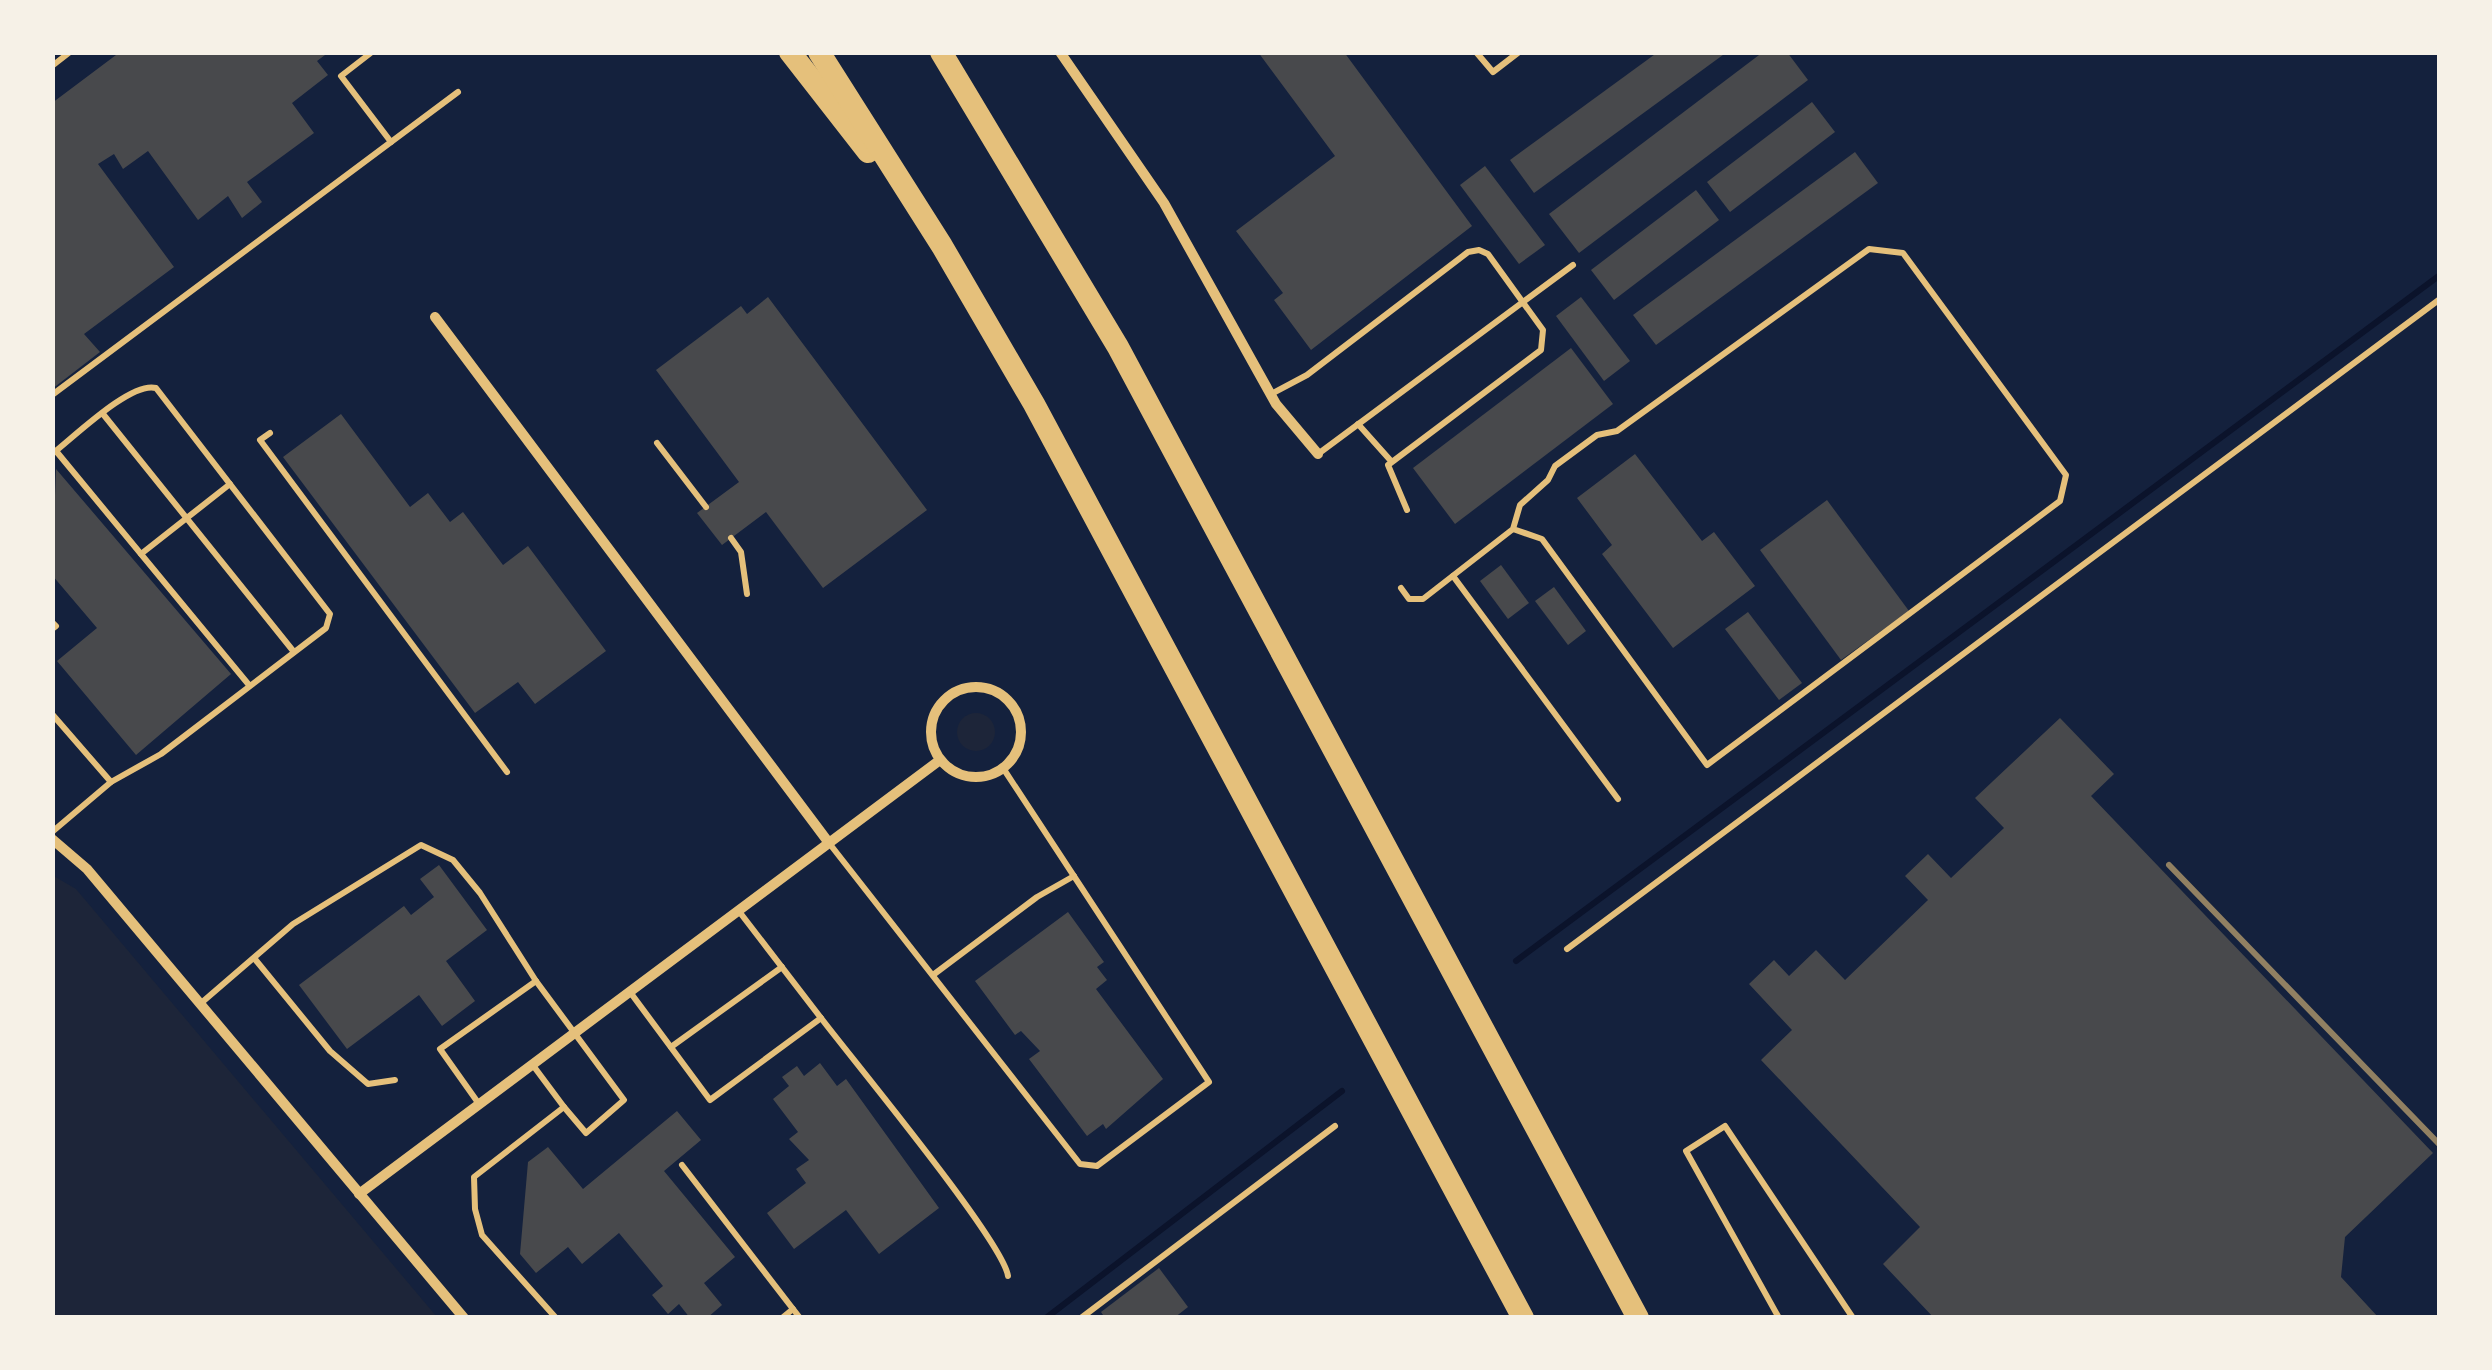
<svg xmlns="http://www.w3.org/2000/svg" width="2492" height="1370" font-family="Helvetica,sans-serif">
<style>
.green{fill:#1d2539}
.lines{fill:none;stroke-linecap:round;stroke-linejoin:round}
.stream{stroke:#0b132b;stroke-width:6}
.building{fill:#48494c}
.service{stroke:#e5c07b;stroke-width:6}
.minor{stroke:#e5c07b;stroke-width:10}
.motorway{stroke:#e5c07b;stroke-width:22}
.rail{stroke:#918062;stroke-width:6}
</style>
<rect width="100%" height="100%" fill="#14213d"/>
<g class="green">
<circle cx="976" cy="732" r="19"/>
<path d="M52 875 76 889 437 1317H53Z"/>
</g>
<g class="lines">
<g class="stream">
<path d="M1516 961 2440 275"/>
<path d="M1046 1318 1342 1091"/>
</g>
</g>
<g class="building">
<path d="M120 52H329L317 61 328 75 292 103 314 133 247 182 262 202 242 218 228 196 198 220 148 151 123 169 114 154 98 164 174 267 84 334 100 352 52 389V103Z"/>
<path d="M1258 52H1344L1472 226 1311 350 1274 300 1283 293 1236 231 1335 156Z"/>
<path d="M1658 52H1727L1534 193 1510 160Z"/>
<path d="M1763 52H1787L1808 80 1579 253 1549 214Z"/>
<path d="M1812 102 1835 132 1730 212 1707 182Z"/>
<path d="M1855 152 1878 183 1656 345 1633 315Z"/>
<path d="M1485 166 1545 245 1519 264 1460 185Z"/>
<path d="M1696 190 1719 220 1614 300 1591 270Z"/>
<path d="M768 297 927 510 823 588 766 512 722 545 697 513 739 482 656 370 741 306 747 314Z"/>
<path d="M1581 297 1630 361 1604 381 1556 316Z"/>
<path d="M1571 348 1613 404 1455 524 1413 468Z"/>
<path d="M341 414 410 507 428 493 450 522 463 512 503 565 528 546 606 651 535 704 518 682 475 713 283 457Z"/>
<path d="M1635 454 1702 541 1714 532 1755 586 1673 648 1602 554 1612 545 1577 498Z"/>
<path d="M56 469 231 674 136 755 57 661 97 628 52 575Z"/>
<path d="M1827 500 1909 611 1841 660 1760 550Z"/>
<path d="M1501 565 1529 603 1508 619 1480 581Z"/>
<path d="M1554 587 1586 631 1568 645 1535 601Z"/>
<path d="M1748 612 1802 683 1779 700 1725 629Z"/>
<path d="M2060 718 2114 774 2091 796 2433 1153 2345 1237 2341 1277 2379 1318H1934L1883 1264 1920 1227 1761 1060 1792 1030 1749 984 1774 960 1789 976 1816 950 1845 980 1928 900 1905 876 1928 854 1951 878 2004 828 1975 798Z"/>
<path d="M439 865 487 930 446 961 475 1001 442 1026 419 995 347 1049 299 985 404 906 411 915 434 897 420 879Z"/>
<path d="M1068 912 1104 962 1097 967 1107 980 1096 989 1163 1079 1106 1129 1103 1124 1087 1136 1029 1059 1040 1051 1021 1031 1015 1035 975 981Z"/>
<path d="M820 1063 837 1086 846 1079 939 1208 879 1254 846 1210 794 1249 767 1213 806 1183 796 1169 809 1160 789 1139 798 1132 773 1099 789 1086 782 1077 797 1066 804 1076Z"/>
<path d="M677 1111 701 1140 664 1171 735 1257 704 1283 722 1305 707 1318H690L679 1304 668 1314 652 1295 663 1286 619 1233 582 1264 568 1247 536 1273 520 1254 528 1162 548 1147 583 1189Z"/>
<path d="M1159 1268 1188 1307 1174 1318H1105L1101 1312Z"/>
</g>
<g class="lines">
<g class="service">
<path d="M372 52 341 76 391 142"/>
<path d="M1476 52 1493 72 1519 52"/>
<path d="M52 66 70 52"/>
<path d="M1271 394 1307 375 1468 252 1479 250 1488 254 1543 330 1541 350 1388 465 1407 510"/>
<path d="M52 395 458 92"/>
<path d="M103 414 294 652"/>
<path d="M1358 424 1391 461"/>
<path d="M270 433 260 440 507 772"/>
<path d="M657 443 706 507"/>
<path d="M56 451 249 685"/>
<path d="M52 454C74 437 131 381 156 388L330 614 326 628 161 754 111 782"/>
<path d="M1318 454 1573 265"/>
<path d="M731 538 741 552 747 594"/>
<path d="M141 554 230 484"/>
<path d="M1453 576 1618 799"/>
<path d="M1401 588 1409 599H1423L1513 529 1520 505 1548 480 1555 466 1597 435 1617 431 1869 249 1903 253 2066 475 2060 501 1707 765 1542 539 1513 529"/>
<path d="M52 622 56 626 52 629"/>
<path d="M52 714 111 782 52 832"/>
<path d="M829 843 1080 1164 1097 1166 1209 1082 1003 768"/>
<path d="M1567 949 2440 299"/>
<path d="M254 958 330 1051 368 1084 395 1080"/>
<path d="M933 975 1037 897 1074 876"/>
<path d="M630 992 710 1100 821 1018 738 910"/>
<path d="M200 1004 293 924 421 845 453 860 480 893 536 981 624 1100 586 1133 564 1107"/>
<path d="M821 1018C852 1059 1003 1241 1008 1276"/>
<path d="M671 1047 782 967"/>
<path d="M532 1064 564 1107 474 1177 475 1209 482 1235 556 1318"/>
<path d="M479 1104 440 1049 536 981"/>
<path d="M682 1165 793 1309 782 1318"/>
<path d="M793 1309 800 1318"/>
<path d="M1081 1318 1335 1126"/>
<path d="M1779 1318 1686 1151 1725 1126 1853 1318"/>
</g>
<g class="minor">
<path d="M1060 52 1164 203 1276 404 1318 454"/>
<path d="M435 317 829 843"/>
<circle cx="976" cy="732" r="45"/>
<path d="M52 839 87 869 464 1318"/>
<path d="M359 1194 940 760"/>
</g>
<g class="motorway">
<path d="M790 52 868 152"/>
<path d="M819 52 942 246 1034 404 1523 1318"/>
<path d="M941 52 1118 347 1638 1318"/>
</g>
<path class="rail" d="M2169 865 2440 1145"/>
</g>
<rect width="2492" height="1370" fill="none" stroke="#f6f1e7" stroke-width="110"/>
</svg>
